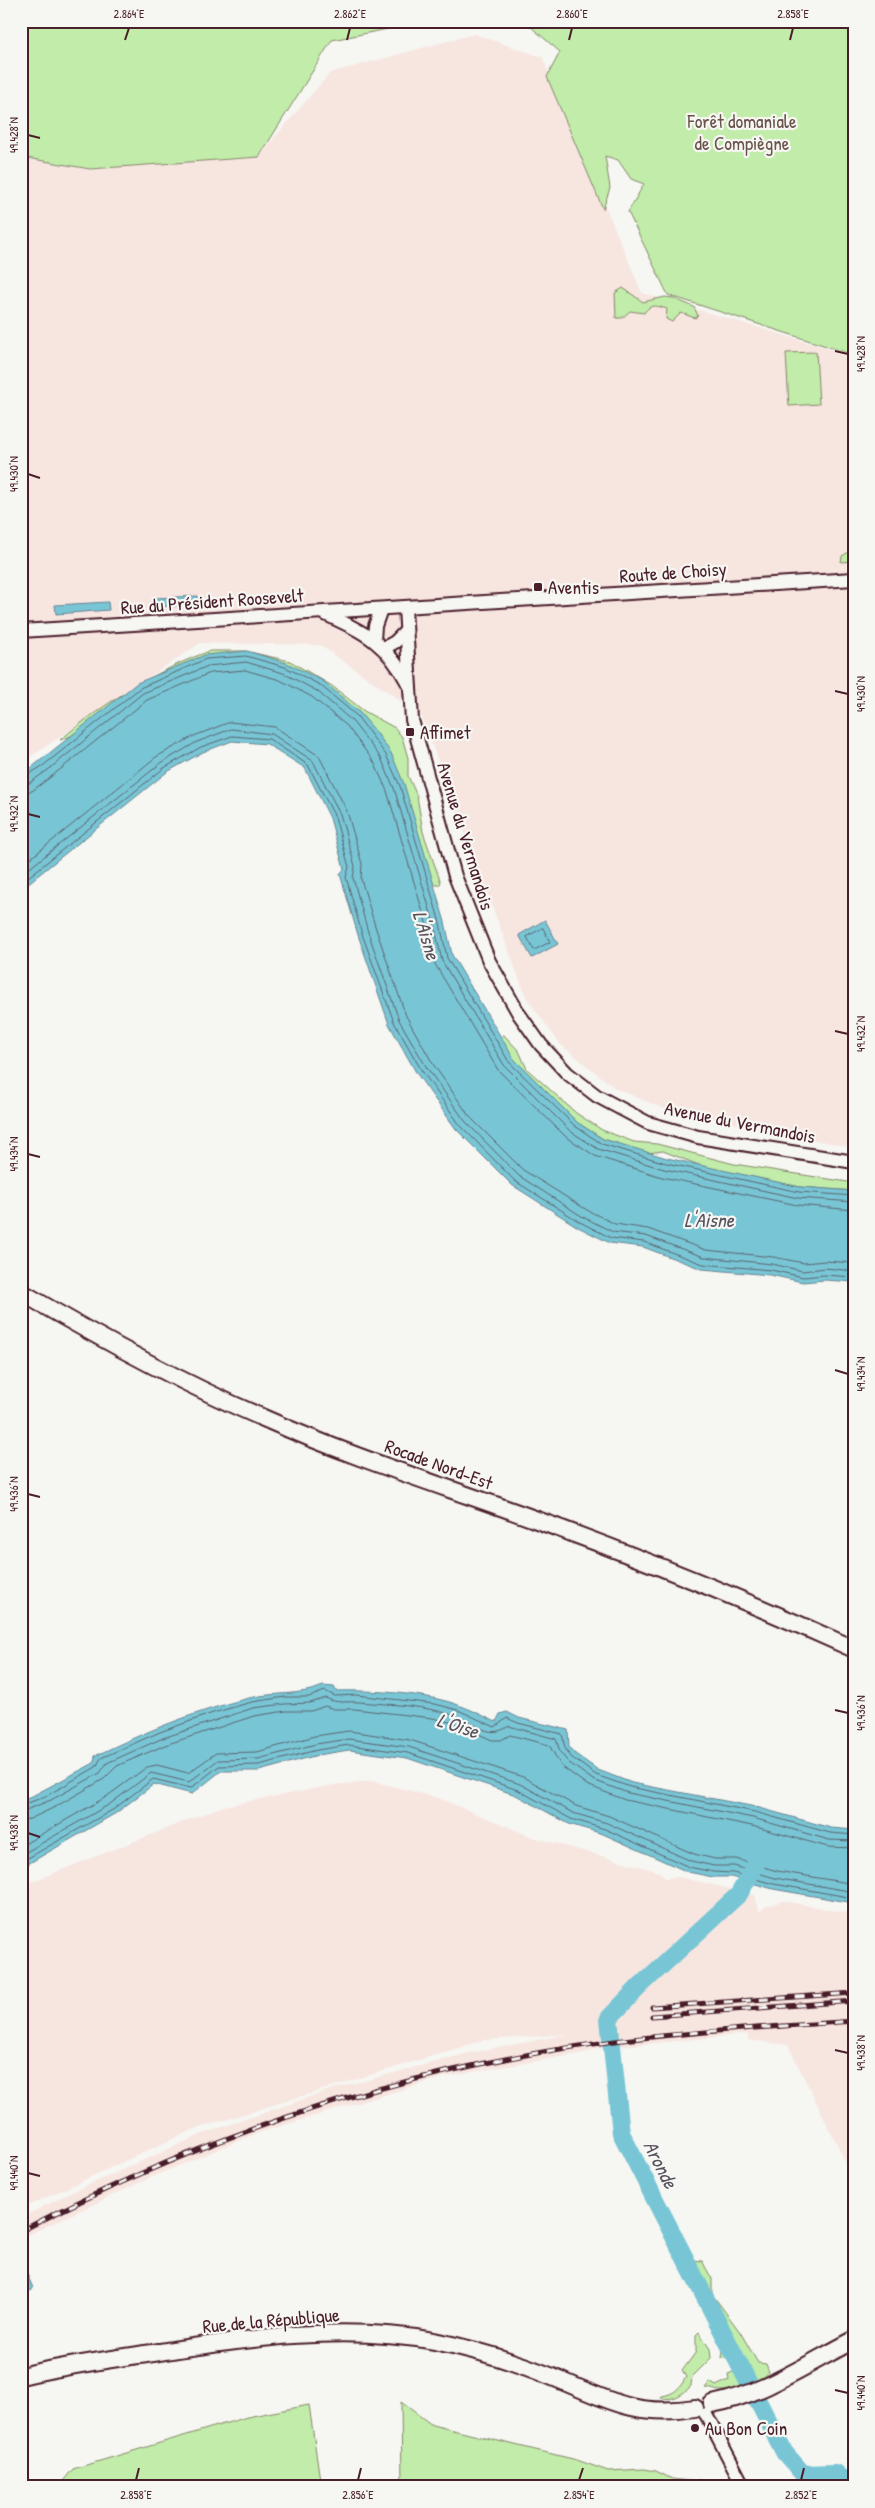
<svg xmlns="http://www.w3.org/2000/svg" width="875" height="2508" font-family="'Patrick Hand',sans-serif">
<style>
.built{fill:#f7e5e0}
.green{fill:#c1eca9;stroke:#86866a}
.water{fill:#78c6d5;stroke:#668391}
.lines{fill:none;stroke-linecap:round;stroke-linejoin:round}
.shore{stroke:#5c626f;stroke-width:1}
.river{stroke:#78c6d5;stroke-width:18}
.minor-casing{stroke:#4a1f2b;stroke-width:16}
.major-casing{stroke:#4a1f2b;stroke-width:20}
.minor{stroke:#f6f6f2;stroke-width:12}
.major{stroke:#f6f6f2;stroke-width:16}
.rail-casing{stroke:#4a1f2b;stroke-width:5}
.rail{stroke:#f6f6f2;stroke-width:3;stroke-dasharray:9;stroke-linecap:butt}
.ticks{fill:none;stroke:#4a1f2b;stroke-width:2}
.poi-dot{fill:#4a1f2b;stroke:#f6f6f2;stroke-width:2}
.labels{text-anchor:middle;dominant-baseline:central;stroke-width:4.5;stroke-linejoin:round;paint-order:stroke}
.park-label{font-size:19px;fill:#68524a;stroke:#f6f6f2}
.street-label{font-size:19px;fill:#4a1f2b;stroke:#f6f6f2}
.poi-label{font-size:19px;fill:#4a1f2b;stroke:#f6f6f2;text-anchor:start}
.water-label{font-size:20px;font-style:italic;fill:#58515e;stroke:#f6f6f2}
.neatline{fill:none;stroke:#4a1f2b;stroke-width:2}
.ticks-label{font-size:12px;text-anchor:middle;fill:#4a1f2b}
</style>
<rect width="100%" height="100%" fill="#f6f6f2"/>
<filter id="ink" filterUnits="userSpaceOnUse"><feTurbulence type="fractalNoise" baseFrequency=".02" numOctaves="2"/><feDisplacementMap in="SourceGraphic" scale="10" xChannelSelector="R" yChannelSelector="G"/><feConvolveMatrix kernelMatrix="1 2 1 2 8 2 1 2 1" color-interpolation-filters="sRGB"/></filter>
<g filter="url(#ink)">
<g class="built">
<path d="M474 34 542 57 642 293 854 356V1148L662 1108 615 1088 560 1044 526 997 421 715 320 645 200 643 21 763V157L90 169 258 157 330 73Z"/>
<path d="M372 1781 438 1798 532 1837 660 1872 665 1878 679 1877 755 1895 759 1912 765 1907 783 1901 854 1914V2179L788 2045 748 2040V2034L593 2049 589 2052 444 2077 255 2134 154 2176 21 2238V2218L68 2194 203 2134 330 2090 469 2053 569 2034 484 2040 192 2130 21 2209V1886L224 1806 334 1785Z"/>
</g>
<g class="green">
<path d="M21 21H429L332 40 259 157 90 169 21 157Z"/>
<path d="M516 21H854V355L668 295 628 212 644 184 631 179 618 160 605 156 610 188 603 209 547 77 560 52 530 26Z"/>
<path d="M623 288 643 302 665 297 673 298 694 307 698 316 695 318 681 313 672 322 666 319 667 309C657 306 651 303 644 313L630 311 622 318H616L615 293Z"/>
<path d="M816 352 819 404 789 406 786 353Z"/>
<path d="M849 552H854V561L841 562 842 556Z"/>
<path d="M210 651H245L290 661 332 686 364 711 395 728 402 737 408 758V776L417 796 423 832 441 883 438 885H429L392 766 112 708 71 736 60 740C103 704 156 670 210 651Z"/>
<path d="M503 1034 519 1051 527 1069 576 1113 602 1130 634 1142 657 1144 734 1164 854 1183V1191L800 1187 704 1167 663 1151 648 1153 603 1139 578 1123 500 1046Z"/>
<path d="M693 2260 702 2261 712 2279V2294L740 2332 758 2363 766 2364 769 2372C761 2381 733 2391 721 2391 715 2391 711 2388 705 2388L710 2382 716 2386 729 2380 728 2374 746 2367C746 2360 742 2358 735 2356L727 2359 722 2358 724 2345 734 2341C725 2324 711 2315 699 2301 693 2292 689 2281 684 2272L688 2262Z"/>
<path d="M699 2332 710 2349 711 2358 692 2377 691 2386C683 2394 674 2401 661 2398L662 2396C675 2394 680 2388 686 2377L682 2371 696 2352V2335Z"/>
<path d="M401 2402 432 2425 577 2460 608 2471 644 2469 656 2471 672 2479 698 2482 699 2479 705 2487H402Z"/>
<path d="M309 2405 321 2487H58L73 2469 247 2417Z"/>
</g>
<g class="water">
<path d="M198 596 199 605 154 607V598Z"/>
<path d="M108 602 109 610 56 614 55 605Z"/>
<path d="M247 651 287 663 323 681 360 713 376 732 391 753 404 784 445 922 452 955 514 1059 578 1123 603 1139 667 1158 800 1187 854 1191V1282L824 1280 803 1282 770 1275 702 1269 643 1247 610 1243 578 1227 512 1185 456 1129 417 1074 389 1024 358 935 340 874 344 869 330 818 305 768 267 744 232 741 203 752 167 772 21 889V776L137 683 205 655Z"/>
<path d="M545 920 558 944 532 958 519 935Z"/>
<path d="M323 1686 334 1687 336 1691C371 1690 429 1693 461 1706 473 1710 485 1717 496 1722L500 1714 507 1712 519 1718 568 1730 569 1747 574 1753 598 1770 632 1783 756 1807 831 1828 854 1830V1903L773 1889 731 1877H713L688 1872 603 1834 569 1824 516 1795 407 1758 349 1750 318 1755 259 1771H221L192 1794 154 1784 116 1813 21 1868V1802L94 1763 95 1756C144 1732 196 1711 249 1698 274 1692 300 1696 323 1686Z"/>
<path d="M21 2260 33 2288 32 2290 23 2294Z"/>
</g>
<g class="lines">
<g class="shore">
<path d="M21 779 44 765 140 688 206 659 246 656 285 667 320 685 357 716 386 755 400 786 440 923 447 958 509 1062 575 1126 602 1144 666 1163 799 1192 854 1196"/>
<path d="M21 786 28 784 48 770 143 693 208 666 246 662 283 673 317 691 352 721 381 758 394 788 434 924 442 961 504 1065 570 1131 598 1149 664 1169 798 1198 854 1202"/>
<path d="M21 793 32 791 52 776 147 700 210 673 245 670 280 680 312 697 347 726 374 762 387 791 427 926 435 964 498 1070 565 1136 595 1156 662 1177 797 1205 854 1210"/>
<path d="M21 866 156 757 194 736 230 722 275 727 319 756 347 811 362 864 361 879 376 929 406 1016 433 1064 470 1117 523 1170 587 1210 615 1224 648 1229 706 1250 773 1257 804 1263 825 1261 854 1263"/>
<path d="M21 875 161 763 197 742 231 729 272 734 313 761 340 814 355 866 353 878 368 932 399 1020 427 1068 465 1121 519 1176 583 1217 613 1232 646 1236 704 1257 772 1264 803 1271 825 1268 854 1271"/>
<path d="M21 883 164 768 201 747 232 736 269 739 308 765 335 817 349 867 346 877 362 934 394 1022 422 1071 460 1125 515 1181 580 1222 611 1238 644 1242 703 1264 771 1270 803 1277 824 1275 854 1277"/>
<path d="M543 928 550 942 534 950 527 937Z"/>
<path d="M21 1806 48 1795 96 1767 101 1758 160 1732 213 1713 252 1702 285 1697H309L325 1691 335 1696 356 1695 435 1704 458 1710 495 1727 507 1718 518 1723 562 1734 565 1748 571 1757 596 1775 630 1787 755 1812 830 1833 854 1835"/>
<path d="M21 1812 51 1800 100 1773 107 1763 163 1738 253 1708 285 1704 310 1703 326 1698C336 1704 347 1701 359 1702 393 1705 433 1705 464 1720 482 1728 491 1738 509 1726L556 1739 560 1752 568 1762 593 1780 628 1793 753 1818 829 1840 854 1841"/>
<path d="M21 1820 30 1819 55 1807 104 1779 117 1766 165 1745 254 1716 286 1711H311L325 1706 334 1709H355L432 1718 454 1723 492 1740H501L510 1735 549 1745 561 1766 587 1785 625 1800 752 1826 828 1847 854 1848"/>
<path d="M21 1846 106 1797 147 1767 157 1765 188 1773 216 1753 257 1752 315 1736 349 1731 410 1740 523 1777 576 1806 609 1816 694 1854 715 1859H736L777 1871 854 1884"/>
<path d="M21 1855 110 1804 151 1773 189 1782 218 1760 258 1759 316 1744 349 1739 409 1747 520 1784 573 1813 607 1823 691 1861 714 1866H734L775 1878 854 1892"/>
<path d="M21 1862 114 1809 153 1779 191 1788 219 1766 259 1765 317 1750 349 1745 408 1753 518 1790 571 1819 605 1829 689 1867 713 1872 733 1873 774 1884 854 1898"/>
</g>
<path class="river" d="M758 1860 739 1894 640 1986 609 2018 621 2133 784 2452 803 2474 835 2473 850 2487"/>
<defs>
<g id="minor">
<path d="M405 608 412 720 455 876 489 961 519 1014 541 1045 567 1073 597 1096 648 1123 698 1137 854 1162"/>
<path d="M323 613C366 633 386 642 409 685"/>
<path d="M21 631 854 579"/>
<path d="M374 640 375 626 381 609"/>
<path d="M384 648 395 642 406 631"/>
<path d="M706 2414 744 2487"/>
</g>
<g id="major">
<path d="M21 1292C101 1339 183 1384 268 1420 356 1459 447 1487 537 1520 644 1559 750 1602 854 1649"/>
<path d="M21 2376C67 2365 113 2359 159 2352 251 2338 342 2324 434 2341 474 2349 513 2361 550 2376 605 2398 634 2418 695 2408"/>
<path d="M712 2404C762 2395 809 2363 854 2340"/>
</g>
</defs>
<use href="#minor" class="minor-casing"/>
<use href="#major" class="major-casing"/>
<use href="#minor" class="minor"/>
<use href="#major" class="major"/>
<defs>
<g id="rail">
<path d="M652 2007 854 1993"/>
<path d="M652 2016 854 2001"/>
<path d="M21 2231C207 2134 407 2068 615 2041 694 2031 774 2027 854 2021"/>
</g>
</defs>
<use href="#rail" class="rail-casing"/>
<use href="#rail" class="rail"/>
</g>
</g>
<path class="ticks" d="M125 40 129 28M347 40 350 28M569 40 572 28M790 40 793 28M28 135 40 138M835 351 848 354M28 474 40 478M835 691 848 694M28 814 40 817M835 1031 848 1034M28 1154 40 1157M835 1370 848 1374M28 1494 40 1497M835 1710 848 1713M28 1833 40 1837M835 2050 848 2053M28 2173 40 2176M835 2390 848 2393M136 2480 139 2468M358 2480 361 2468M579 2480 583 2468M801 2480 804 2468"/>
<g class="poi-dot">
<rect x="533" y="582" width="10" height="10" rx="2.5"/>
<rect x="405" y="727" width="10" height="10" rx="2.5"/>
<circle cx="695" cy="2428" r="5"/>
</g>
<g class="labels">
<g class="park-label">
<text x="742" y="121">Forêt domaniale<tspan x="742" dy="22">de Compiègne</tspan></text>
</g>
<g class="street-label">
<text transform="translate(673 572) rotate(-4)">Route de Choisy</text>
<text transform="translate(212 601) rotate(-4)">Rue du Président Roosevelt</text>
<text transform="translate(466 836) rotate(73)">Avenue du Vermandois</text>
<text transform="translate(740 1122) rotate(11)">Avenue du Vermandois</text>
<text transform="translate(439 1464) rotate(20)">Rocade Nord-Est</text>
<text transform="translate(271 2320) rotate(-5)">Rue de la République</text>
</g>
<g class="poi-label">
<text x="548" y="587">Aventis</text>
<text x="420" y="732">Affimet</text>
<text x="705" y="2428">Au Bon Coin</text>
</g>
<g class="water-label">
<text transform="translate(427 935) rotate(73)">L'Aisne</text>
<text x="709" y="1219">L'Aisne</text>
<text transform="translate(458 1725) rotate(18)">L'Oise</text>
<text transform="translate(661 2164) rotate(63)">Aronde</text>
</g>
</g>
<rect width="875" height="2508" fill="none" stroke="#f6f6f2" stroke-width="55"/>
<rect x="28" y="28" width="820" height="2452" class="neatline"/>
<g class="ticks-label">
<text x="129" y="18">2.864°E</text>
<text x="350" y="18">2.862°E</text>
<text x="572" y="18">2.860°E</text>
<text x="793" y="18">2.858°E</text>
<text transform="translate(14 135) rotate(-90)" y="4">49.428°N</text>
<text transform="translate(861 354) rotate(-90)" y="4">49.428°N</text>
<text transform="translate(14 474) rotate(-90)" y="4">49.430°N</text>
<text transform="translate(861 694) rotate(-90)" y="4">49.430°N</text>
<text transform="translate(14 814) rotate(-90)" y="4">49.432°N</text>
<text transform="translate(861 1034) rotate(-90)" y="4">49.432°N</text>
<text transform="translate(14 1154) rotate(-90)" y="4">49.434°N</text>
<text transform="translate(861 1374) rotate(-90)" y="4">49.434°N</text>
<text transform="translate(14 1494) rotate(-90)" y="4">49.436°N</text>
<text transform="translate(861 1713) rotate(-90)" y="4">49.436°N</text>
<text transform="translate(14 1833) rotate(-90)" y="4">49.438°N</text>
<text transform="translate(861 2053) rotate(-90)" y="4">49.438°N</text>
<text transform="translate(14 2173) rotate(-90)" y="4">49.440°N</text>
<text transform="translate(861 2393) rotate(-90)" y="4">49.440°N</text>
<text x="136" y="2499">2.858°E</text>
<text x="358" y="2499">2.856°E</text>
<text x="579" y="2499">2.854°E</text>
<text x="801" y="2499">2.852°E</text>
</g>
</svg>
